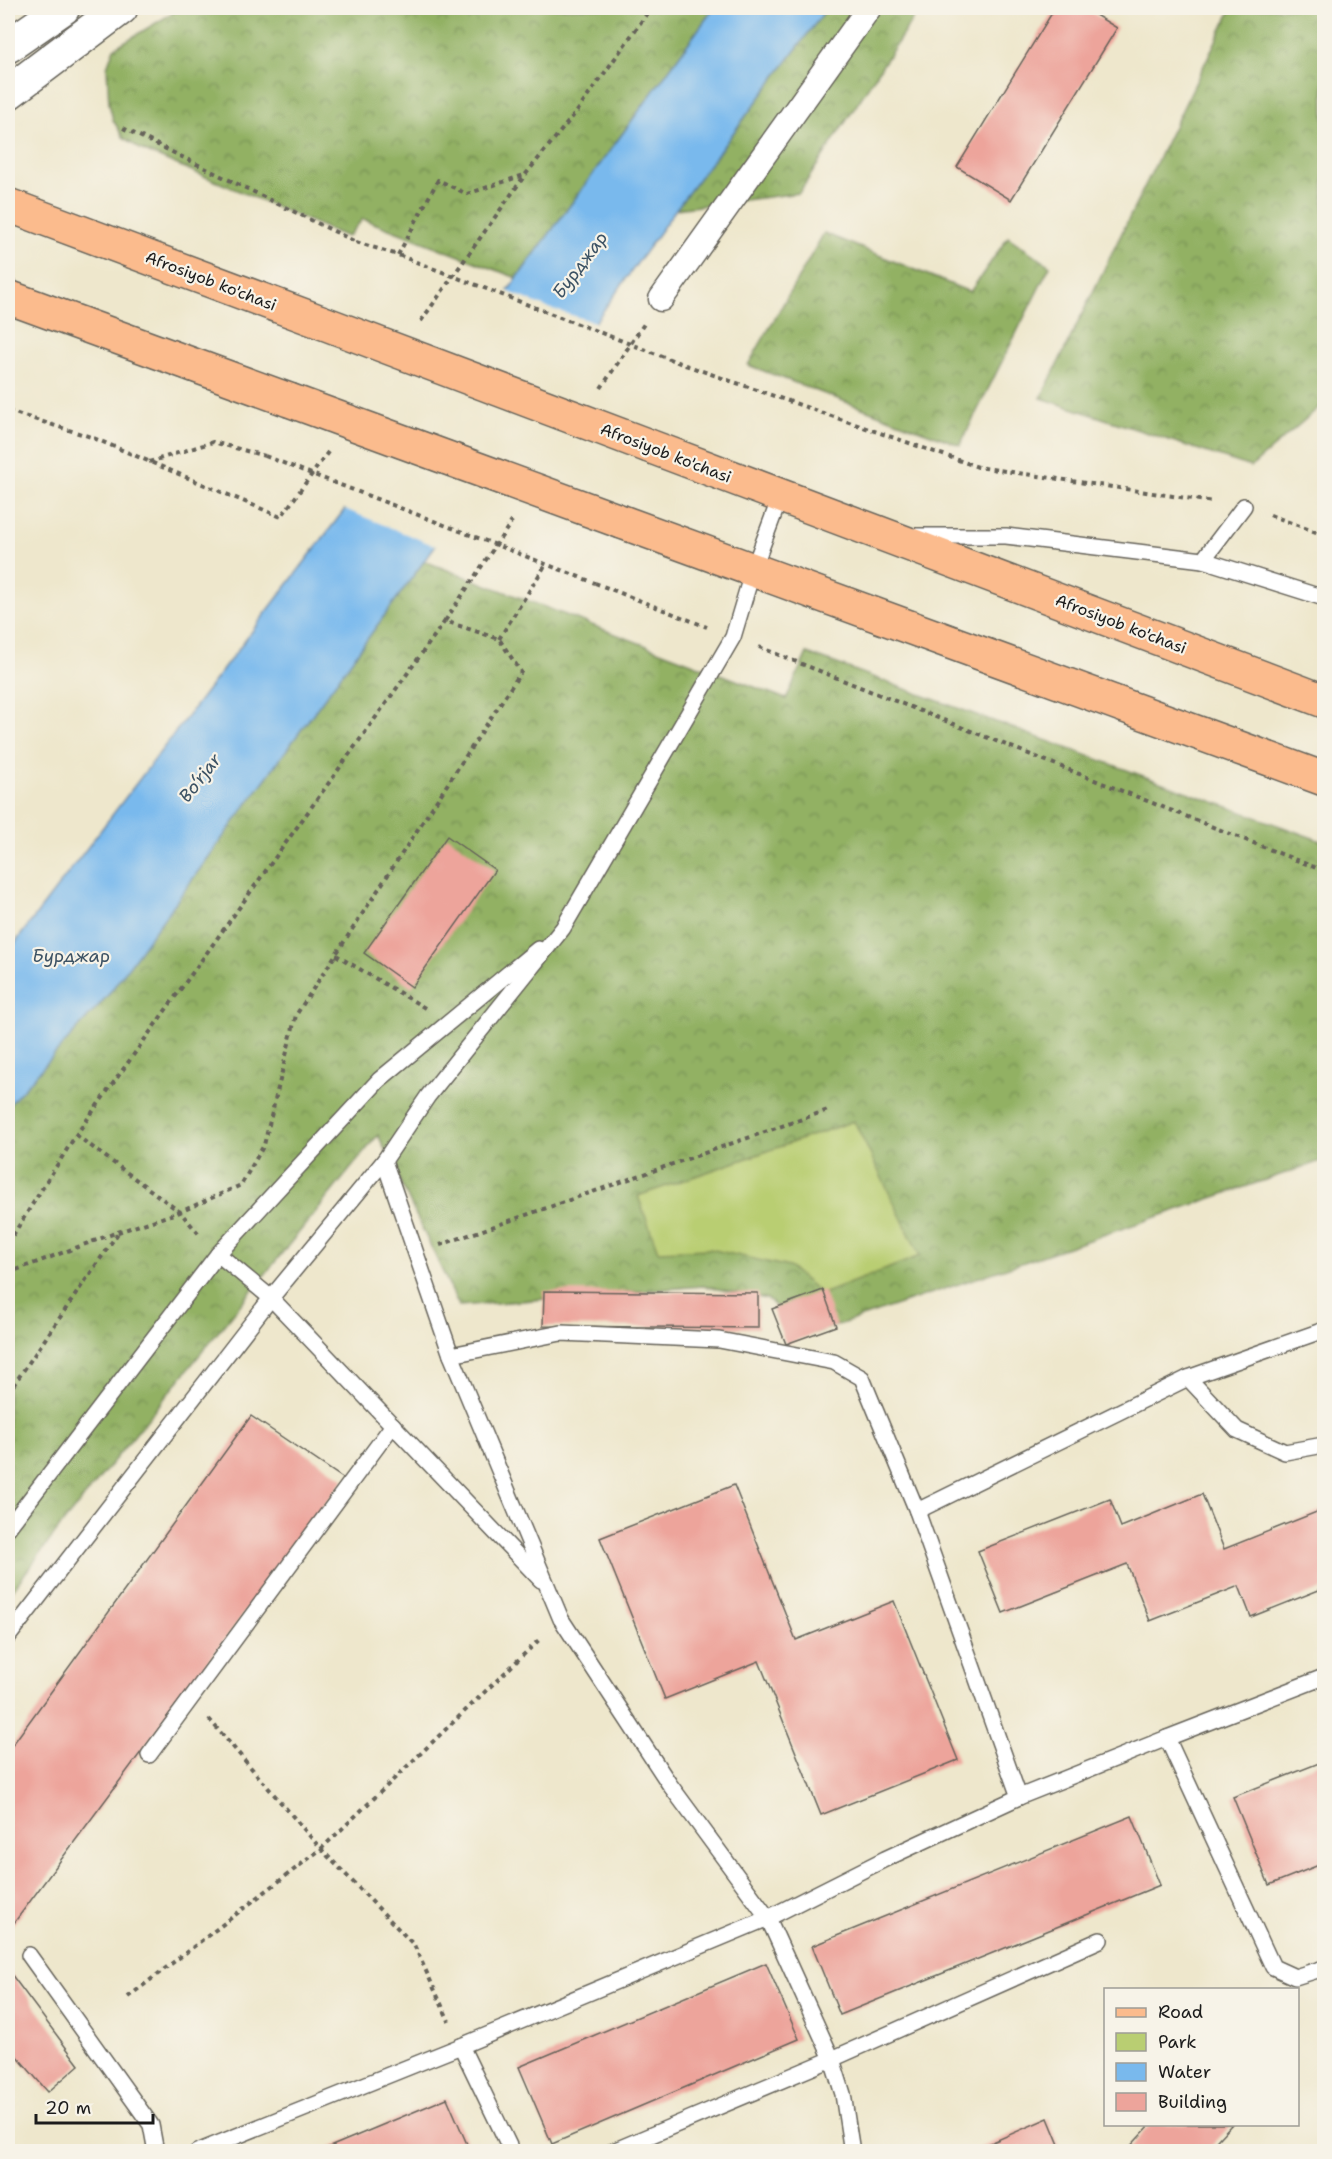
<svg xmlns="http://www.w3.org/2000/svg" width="1332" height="2159" font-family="'Shantell Sans',sans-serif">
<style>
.forest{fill:url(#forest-crowns);stroke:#576640;stroke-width:1.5}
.green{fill:#b9ce72;stroke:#6a7547;stroke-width:1.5}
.water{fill:#79b9ed;stroke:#4a6a84;stroke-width:1.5}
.pier{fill:#eee7cc}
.building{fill:#eda49b}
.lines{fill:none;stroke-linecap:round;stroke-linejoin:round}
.service-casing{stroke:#66635a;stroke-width:18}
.pedestrian-casing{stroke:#66635a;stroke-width:27}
.tertiary-casing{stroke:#66635a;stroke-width:36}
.primary-casing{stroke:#66635a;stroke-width:36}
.path{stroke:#66635a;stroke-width:4;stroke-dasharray:4.5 4.5;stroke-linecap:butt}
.service{stroke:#fff;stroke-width:15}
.pedestrian{stroke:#fff;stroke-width:24}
.tertiary{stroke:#fff;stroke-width:33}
.primary{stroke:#fbbb8d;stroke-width:33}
.primary-bridge-casing{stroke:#66635a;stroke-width:36;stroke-linecap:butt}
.path-bridge{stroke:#66635a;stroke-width:4;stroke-dasharray:4.5 4.5;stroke-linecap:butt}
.primary-bridge{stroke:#fbbb8d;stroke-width:33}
.labels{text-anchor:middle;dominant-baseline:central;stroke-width:4.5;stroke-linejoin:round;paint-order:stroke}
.street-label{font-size:16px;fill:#1c1c1c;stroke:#f7f3e8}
.water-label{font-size:18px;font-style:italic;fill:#3d5365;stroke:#f7f3e8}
</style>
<defs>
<pattern id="forest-crowns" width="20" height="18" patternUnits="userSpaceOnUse" patternTransform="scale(1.5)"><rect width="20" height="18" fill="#92b164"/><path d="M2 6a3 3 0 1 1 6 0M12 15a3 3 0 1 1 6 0" fill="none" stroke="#768f52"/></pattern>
</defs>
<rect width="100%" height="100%" fill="#f7f3e8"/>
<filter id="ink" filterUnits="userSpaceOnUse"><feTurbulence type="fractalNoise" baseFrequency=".0167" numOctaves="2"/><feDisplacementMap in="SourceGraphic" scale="12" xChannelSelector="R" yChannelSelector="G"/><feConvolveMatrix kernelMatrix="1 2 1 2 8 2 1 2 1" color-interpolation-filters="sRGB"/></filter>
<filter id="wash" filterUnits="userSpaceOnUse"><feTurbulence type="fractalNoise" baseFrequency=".008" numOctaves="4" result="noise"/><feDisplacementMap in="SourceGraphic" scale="24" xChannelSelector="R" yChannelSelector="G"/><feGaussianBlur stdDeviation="1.35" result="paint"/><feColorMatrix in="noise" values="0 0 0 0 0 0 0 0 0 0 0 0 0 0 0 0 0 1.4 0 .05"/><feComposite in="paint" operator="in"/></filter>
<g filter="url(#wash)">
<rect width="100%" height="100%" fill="#eee7cc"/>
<g class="forest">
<path d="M181 8H714L517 278 363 219 347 237 140 149 123 137 113 120 109 104 107 67 114 48Z"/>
<path d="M827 8H920L799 193 676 209Z"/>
<path d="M1232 8H1324V403L1251 467 1041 398Z"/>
<path d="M824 233 970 292 1008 237 1050 266 960 445 748 365Z"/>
<path d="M424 561 786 699 807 653 1324 842V1160L809 1335 767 1299 703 1286 459 1306 378 1135 60 1527 8 1596V1106L108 995Z"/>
</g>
<path class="green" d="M854 1121 920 1256 822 1294 789 1267 710 1249 658 1251 638 1196Z"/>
<path class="water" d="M714 8H827L676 209 435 546 108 995 8 1106V952L345 509 507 292Z"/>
<path class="pier" d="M505 290 548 308 598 323 438 547 342 508Z"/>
<g id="blocks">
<g class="building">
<path d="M1055 8H1084L1117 28 1011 200 957 167Z"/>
<path d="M447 836 495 870 412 987 364 953Z"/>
<path d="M823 1290 836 1326 786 1344 772 1309Z"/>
<path d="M544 1291 758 1293V1328L543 1326Z"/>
<path d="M251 1416 344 1479 8 1931V1751Z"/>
<path d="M734 1485 796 1640 894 1601 958 1760 821 1815 759 1661 665 1699 600 1538Z"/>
<path d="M1202 1494 1224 1549 1324 1509V1588L1251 1617 1239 1586 1150 1621 1127 1564 1003 1613 978 1551 1110 1499 1121 1527Z"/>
<path d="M1324 1761V1863L1269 1885 1233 1797Z"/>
<path d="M1132 1816 1160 1885 840 2015 812 1946Z"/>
<path d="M766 1963 799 2039 552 2144 519 2067Z"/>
<path d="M8 1970 79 2065 48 2092 8 2046Z"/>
<path d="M447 2098 470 2151H320Z"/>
<path d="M1048 2118 1060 2147 1051 2152H970Z"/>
<path d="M1151 2124H1232L1206 2152H1125Z"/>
</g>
</g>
</g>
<g filter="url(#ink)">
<use href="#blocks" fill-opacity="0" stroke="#66635a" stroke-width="1.5"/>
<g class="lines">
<defs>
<g id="service">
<path d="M781 495 753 570 733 637 563 928 428 1096 384 1161 451 1355 561 1619 670 1785 768 1918 885 1859 1019 1797 1167 1738 1273 1967 1295 1977 1324 1968"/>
<path d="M915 536H1006L1203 560 1324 598"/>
<path d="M1203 560 1244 506"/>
<path d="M218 1254 271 1298 541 1580"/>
<path d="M451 1355 561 1333 719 1340 834 1362 862 1378 917 1511"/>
<path d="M1188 1378 1237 1430 1285 1452 1324 1445"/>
<path d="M8 1528 218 1254 290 1176 379 1080 538 949"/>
<path d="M8 1637 271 1298 384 1161"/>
<path d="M1167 1738 1324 1677"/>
<path d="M149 1755 393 1425"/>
<path d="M1019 1797 917 1511 1188 1378 1324 1330"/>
<path d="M29 1955 151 2125 156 2152"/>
<path d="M461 2046 512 2152"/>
<path d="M197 2152 461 2046 768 1918 832 2059 843 2094 852 2152"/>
<path d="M611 2152 832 2059 1100 1940"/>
</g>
<path id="pedestrian" d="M661 299 869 8"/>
<g id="tertiary">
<path d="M8 46 63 8"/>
<path d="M8 93 121 8"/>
</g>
<g id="primary">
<path d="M8 205 321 322"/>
<path d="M8 297 289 400"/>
<path d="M649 446 1324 701"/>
<path d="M622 522 1324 779"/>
</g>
</defs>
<use href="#service" class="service-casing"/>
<use href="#pedestrian" class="pedestrian-casing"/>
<use href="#tertiary" class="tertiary-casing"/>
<use href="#primary" class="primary-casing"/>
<g class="path">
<path d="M123 128 356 242"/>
<path d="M398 255 438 180 467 194 524 175"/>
<path d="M421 321 525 175 578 110 651 8"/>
<path d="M685 365 978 467 1213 502"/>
<path d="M601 388 644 324"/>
<path d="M8 411 91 437 281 517 328 452"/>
<path d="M149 462 213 442 265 456"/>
<path d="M1270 515 1324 535"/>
<path d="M595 583 707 627"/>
<path d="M445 621 512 521"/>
<path d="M499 639 546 564"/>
<path d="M759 647 1324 871"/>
<path d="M336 955 425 1008"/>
<path d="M76 1135 180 1212 199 1234"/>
<path d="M8 1243 76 1135 445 621 499 639 521 672 296 1015 264 1145 241 1185 180 1212 118 1232 8 1273"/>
<path d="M440 1245 828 1110"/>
<path d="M8 1393 118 1233"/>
<path d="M209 1719 321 1849 414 1945 449 2021"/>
<path d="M128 1997 321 1849 541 1638"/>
</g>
<use href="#service" class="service"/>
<use href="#pedestrian" class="pedestrian"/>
<use href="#tertiary" class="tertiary"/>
<use href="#primary" class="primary"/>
<defs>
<g id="primary-bridge">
<path d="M321 322 649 446"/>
<path d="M289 400 622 522"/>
</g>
</defs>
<use href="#primary-bridge" class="primary-bridge-casing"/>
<g class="path-bridge">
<path d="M356 242 398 255 685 365"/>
<path d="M265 456 595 583"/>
</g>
<use href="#primary-bridge" class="primary-bridge"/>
</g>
</g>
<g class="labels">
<g class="street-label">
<text transform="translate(211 281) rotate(21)">Afrosiyob ko'chasi</text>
<text transform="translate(666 453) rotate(21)">Afrosiyob ko'chasi</text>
<text transform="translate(1121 624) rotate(21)">Afrosiyob ko'chasi</text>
</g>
<g class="water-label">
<text transform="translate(580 265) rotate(-53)">Бурджар</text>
<text transform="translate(200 778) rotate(-52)">Bo‘rjar</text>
<text x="71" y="956">Бурджар</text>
</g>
</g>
<rect width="1332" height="2159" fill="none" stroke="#f7f3e8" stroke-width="30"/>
<rect x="1104" y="1988" width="195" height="138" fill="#f7f3e8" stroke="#9f9d96" stroke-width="1.5"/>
<rect x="1116" y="2008" width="30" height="9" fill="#fbbb8d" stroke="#9f9d96" stroke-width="1.5"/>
<text x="1158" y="2018" font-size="18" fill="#1c1c1c">Road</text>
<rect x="1116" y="2033" width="30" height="18" fill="#b9ce72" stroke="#9f9d96" stroke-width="1.5"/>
<text x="1158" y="2048" font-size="18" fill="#1c1c1c">Park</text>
<rect x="1116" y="2063" width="30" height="18" fill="#79b9ed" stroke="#9f9d96" stroke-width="1.5"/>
<text x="1158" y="2078" font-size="18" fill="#1c1c1c">Water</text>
<rect x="1116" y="2093" width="30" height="18" fill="#eda49b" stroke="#9f9d96" stroke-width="1.5"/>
<text x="1158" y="2108" font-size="18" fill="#1c1c1c">Building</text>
<path d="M36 2114v9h117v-9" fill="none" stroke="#1c1c1c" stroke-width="3"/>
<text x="45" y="2114" font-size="18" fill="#1c1c1c" stroke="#f7f3e8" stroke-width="4.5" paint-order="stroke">20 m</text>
</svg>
